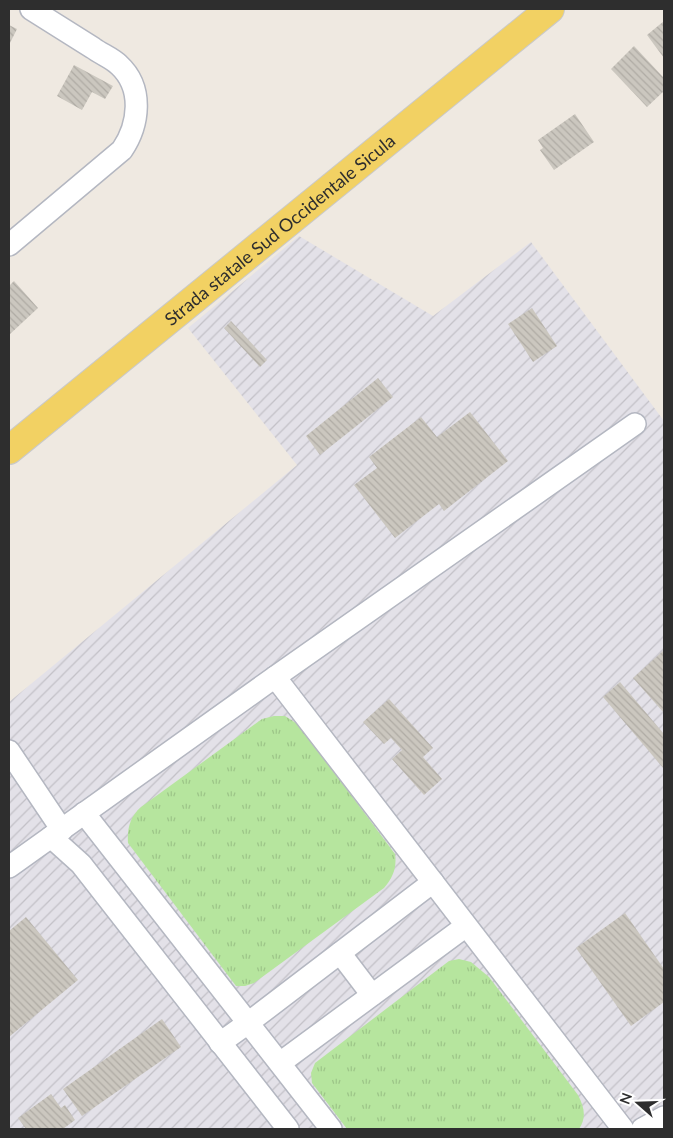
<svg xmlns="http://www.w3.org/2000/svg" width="673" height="1138" font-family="Lato,sans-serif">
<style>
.industrial{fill:url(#industrial-furrows)}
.grass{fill:url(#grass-tufts)}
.building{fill:url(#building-back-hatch)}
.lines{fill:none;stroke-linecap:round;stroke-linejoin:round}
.minor-casing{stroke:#b4b7c1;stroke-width:24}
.primary-casing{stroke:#c9c9c9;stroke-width:30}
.minor{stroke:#fff;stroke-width:21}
.primary{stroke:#f2d163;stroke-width:28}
.labels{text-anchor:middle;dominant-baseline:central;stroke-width:4;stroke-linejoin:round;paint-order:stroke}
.street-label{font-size:18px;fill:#2e2e2e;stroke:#fff}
</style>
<defs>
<pattern id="industrial-furrows" width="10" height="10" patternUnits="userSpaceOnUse" patternTransform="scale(1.25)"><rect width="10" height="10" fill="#e3e1e8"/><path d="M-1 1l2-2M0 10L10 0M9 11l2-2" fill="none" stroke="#c3c1c7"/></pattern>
<pattern id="grass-tufts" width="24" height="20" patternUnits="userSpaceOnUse" patternTransform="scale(1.25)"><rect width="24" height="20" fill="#b6e59e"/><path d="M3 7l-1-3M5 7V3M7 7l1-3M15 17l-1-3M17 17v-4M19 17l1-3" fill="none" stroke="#9dc588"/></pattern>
<pattern id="building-back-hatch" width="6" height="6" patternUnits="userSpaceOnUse" patternTransform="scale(1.25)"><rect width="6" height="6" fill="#cbc7bf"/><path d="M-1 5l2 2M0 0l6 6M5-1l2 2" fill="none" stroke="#afaba4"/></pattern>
</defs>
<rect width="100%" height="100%" fill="#efe9e1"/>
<path class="industrial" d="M299 236 433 316 531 242 664 421V1129H9V702L297 465 188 328Z"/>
<g class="grass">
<path d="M274 716H285L299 725 395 854C397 868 393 877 384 888L254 983 245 986H236L128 843C127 828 130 817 141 807L262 719Z"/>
<path d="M459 959 471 962 489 977 578 1095C584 1107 587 1117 579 1129H347L312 1083 311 1073 315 1063 449 961Z"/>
</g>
<g class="building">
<path d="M664 21V58L647 35Z"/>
<path d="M9 25 17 29 9 45Z"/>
<path d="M634 46 664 78V91L647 107 611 69Z"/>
<path d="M74 65 113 86 105 99 92 92 82 110 57 96Z"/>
<path d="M575 114 594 142 554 170 540 150 543 148 538 140Z"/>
<path d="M14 281 38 308 9 335V286Z"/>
<path d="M532 308 557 346 533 362 508 324Z"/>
<path d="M231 321 267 360 260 367 224 328Z"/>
<path d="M378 378 393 397 320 455 306 436Z"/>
<path d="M470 412 508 461 444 511 439 504 395 538 354 485 377 468 369 457 421 417 437 437Z"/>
<path d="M664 650V713L633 678Z"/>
<path d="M620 682 664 734V769L603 697Z"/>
<path d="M389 699 433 748 423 757 442 779 424 795 392 759 402 750 391 738 384 744 363 722Z"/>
<path d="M625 913 664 969V1002L631 1026 576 948Z"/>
<path d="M26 917 78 980 9 1037V931Z"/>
<path d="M162 1019 181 1047 82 1116 63 1089Z"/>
<path d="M51 1094 61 1108 65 1105 75 1120 63 1129H26L18 1118Z"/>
</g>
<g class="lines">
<defs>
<g id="minor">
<path d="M9 245 122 150C139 125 144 88 119 65 112 58 101 54 93 48 72 35 52 22 31 9"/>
<path d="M275 677 623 1129"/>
<path d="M9 751 62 830"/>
<path d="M84 813 331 1129"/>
<path d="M51 837 81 864 288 1129"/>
<path d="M9 867 275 677 635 424"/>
<path d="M340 953 372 995"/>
<path d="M220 1043 248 1023 433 882"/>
<path d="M280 1063 466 926"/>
<path d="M642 1129 664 1117"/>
</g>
<g id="primary">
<path id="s1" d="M9 450 550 9"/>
</g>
</defs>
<use href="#minor" class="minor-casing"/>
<use href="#primary" class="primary-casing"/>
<use href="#minor" class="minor"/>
<use href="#primary" class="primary"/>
</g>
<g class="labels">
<g class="street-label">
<text stroke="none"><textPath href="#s1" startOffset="349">Strada statale Sud Occidentale Sicula</textPath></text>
</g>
</g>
<rect width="673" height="1138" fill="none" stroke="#2e2e2e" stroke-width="20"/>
<g transform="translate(638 1103) rotate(290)" stroke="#ffffff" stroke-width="4" paint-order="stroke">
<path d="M0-4L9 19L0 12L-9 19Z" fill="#2e2e2e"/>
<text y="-8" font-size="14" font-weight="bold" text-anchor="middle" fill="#2e2e2e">N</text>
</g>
</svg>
